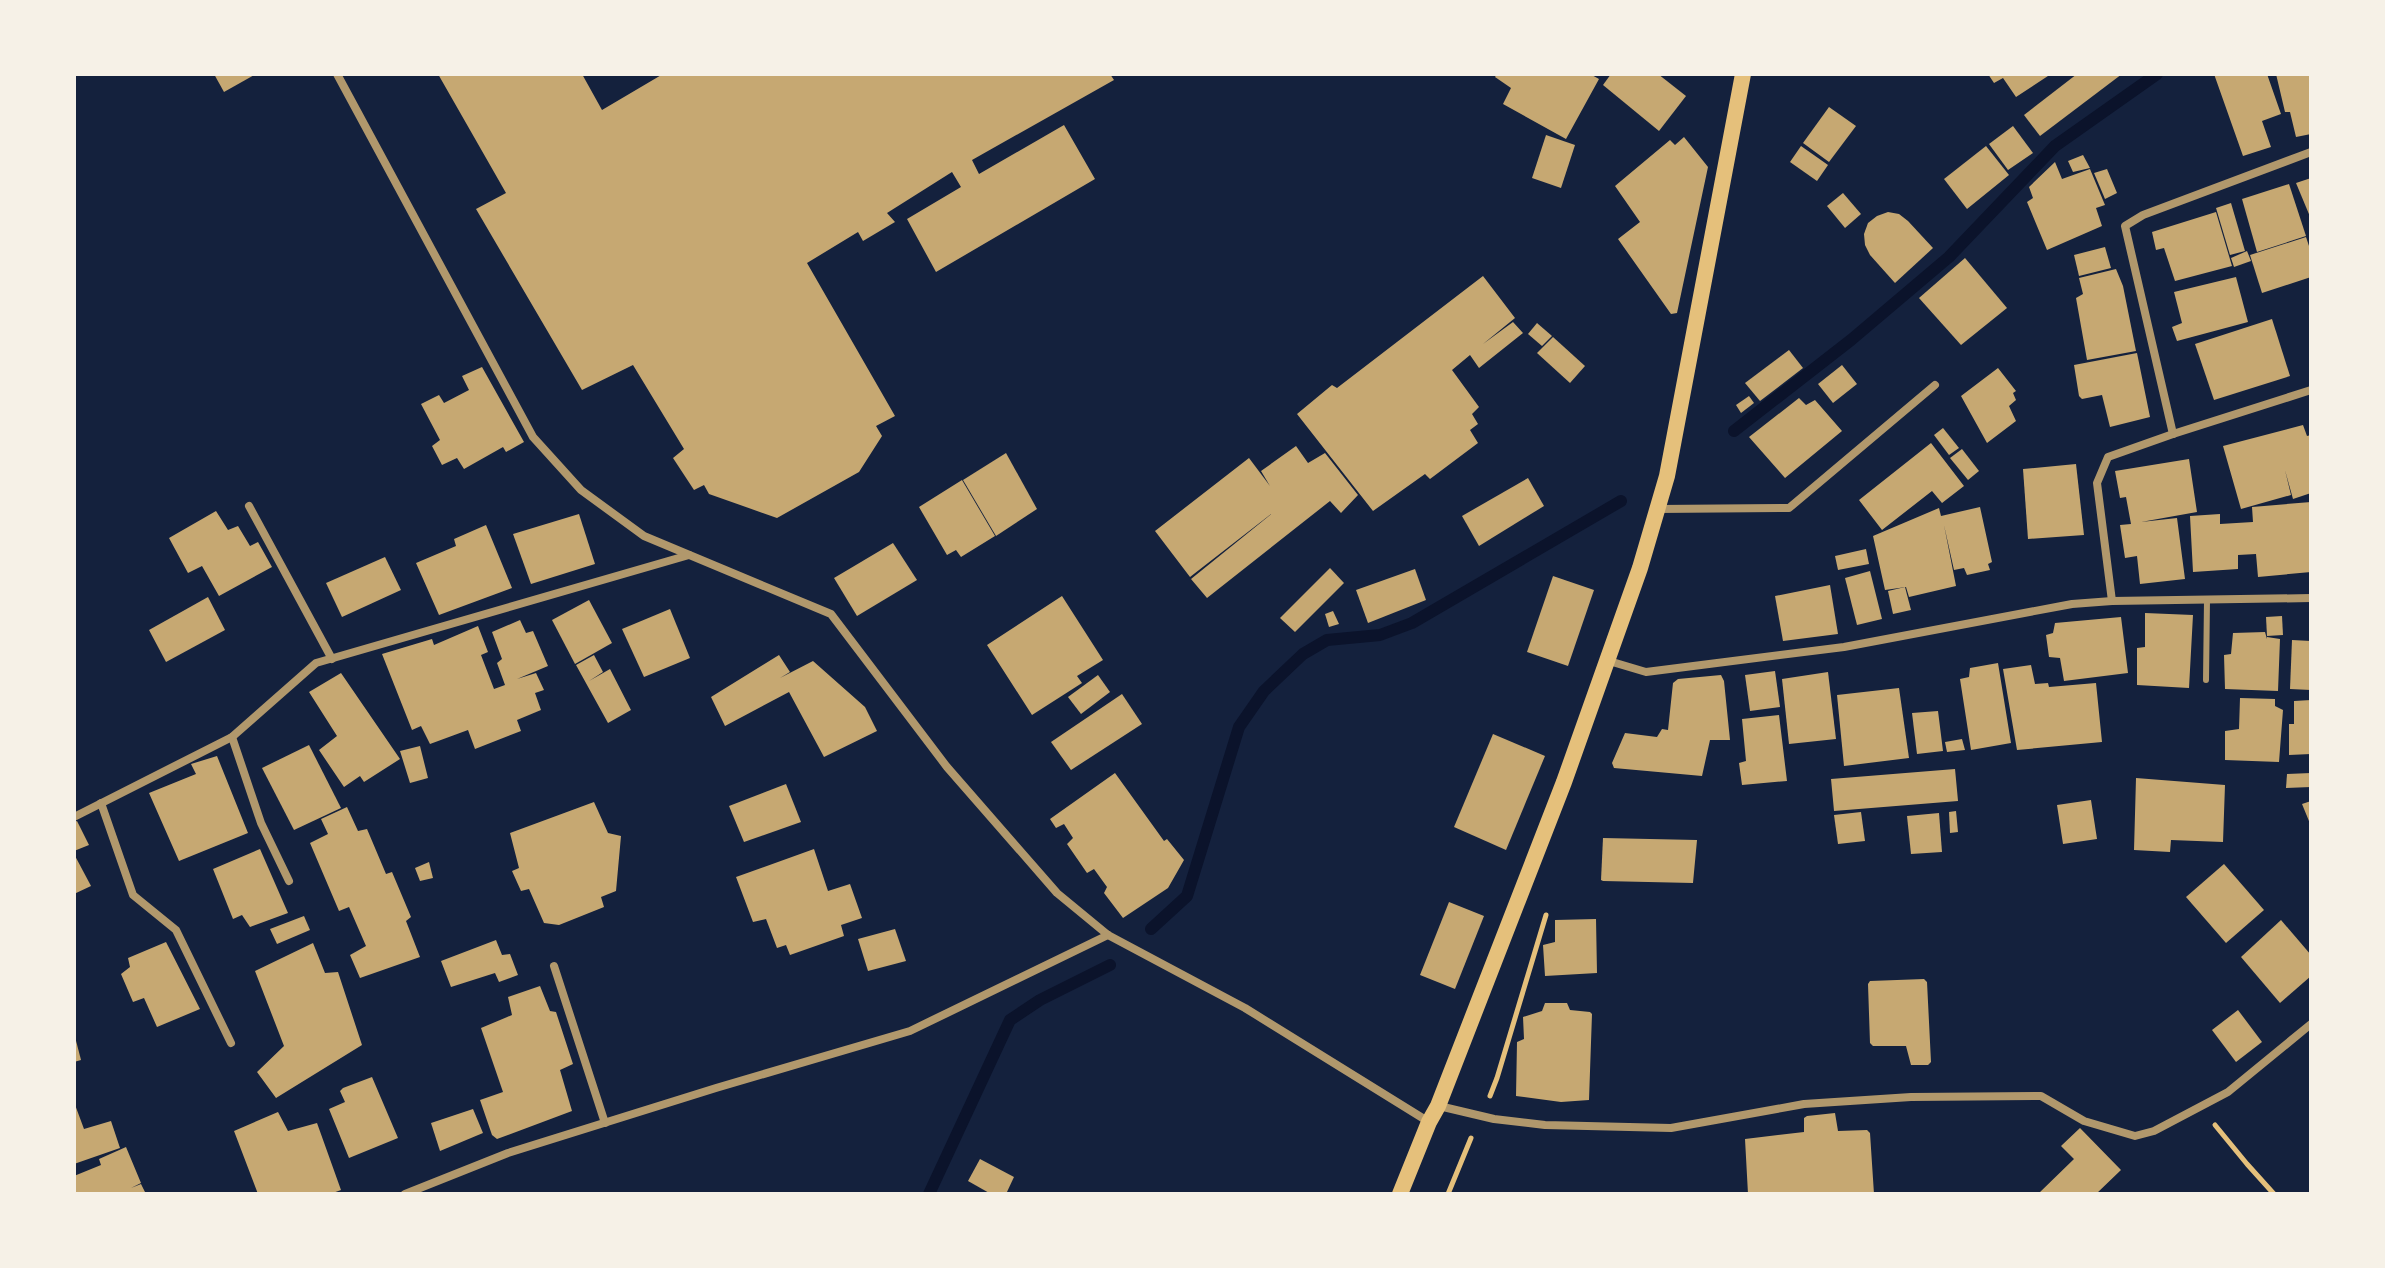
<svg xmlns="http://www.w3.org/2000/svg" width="2385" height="1268" font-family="'Zilla Slab',serif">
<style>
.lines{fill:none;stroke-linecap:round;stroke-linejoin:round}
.stream{stroke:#0b132b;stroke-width:12}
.building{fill:#c6a872}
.path{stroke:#e5c07b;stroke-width:5}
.service{stroke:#b1986c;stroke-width:6}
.minor{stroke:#b1986c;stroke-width:8}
.secondary{stroke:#e5c07b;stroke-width:16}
</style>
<rect width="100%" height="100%" fill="#14213d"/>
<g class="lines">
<g class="stream">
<path d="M1734 431 1851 340 1949 257 2055 146 2157 74"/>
<path d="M1151 929 1187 896 1239 727 1264 691 1303 654 1327 640 1380 635 1412 623 1621 501"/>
<path d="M929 1194 1010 1020 1040 1000 1110 965"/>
</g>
</g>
<g class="building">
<path d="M214 74H256L224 92Z"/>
<path d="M438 74H582L602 110 663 74H1110L1114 80 972 160 979 174 1064 125 1095 179 936 272 907 219 961 187 952 172 887 213 895 222 863 241 858 232 807 263 895 416 876 426 882 436 859 472 777 518 709 494 704 485 694 490 673 458 684 449 633 365 582 390 476 209 506 193Z"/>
<path d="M1497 74H1590L1599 79 1566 139 1503 104 1511 88 1495 77Z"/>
<path d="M1611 74H1658L1686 96 1659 131 1603 85Z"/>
<path d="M1988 74H2051L2016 97 2003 78 1994 83Z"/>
<path d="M2077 74H2122L2040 136 2024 115Z"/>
<path d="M2214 74H2267L2281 114 2262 121 2271 147 2243 156Z"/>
<path d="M2276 74H2311V134L2296 137 2290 112H2285Z"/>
<path d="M1829 107 1856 126 1829 162 1803 143Z"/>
<path d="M2013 126 2033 153 2008 170 1989 144Z"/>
<path d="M1546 135 1575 145 1561 188 1532 178Z"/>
<path d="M1684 137 1708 167 1677 313 1671 314 1618 239 1640 222 1615 186 1670 140 1675 145Z"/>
<path d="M1801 146 1828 165 1817 181 1790 162Z"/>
<path d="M1986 146 2009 175 1967 209 1944 179Z"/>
<path d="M2083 155 2090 168 2073 172 2068 161Z"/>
<path d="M2055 162 2062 179 2090 169 2105 205 2096 208 2102 226 2047 250 2027 202 2033 198 2029 187Z"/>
<path d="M2107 169 2117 193 2105 199 2094 173Z"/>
<path d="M2311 178V219L2296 183Z"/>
<path d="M2289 184 2306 236 2257 252 2242 199Z"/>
<path d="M1843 193 1861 214 1845 228 1827 206Z"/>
<path d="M2231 203 2245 251 2230 255 2216 208Z"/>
<path d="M1888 212 1899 214 1908 221 1933 248 1895 283 1870 255 1865 245 1864 234 1868 223 1877 216Z"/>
<path d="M2216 212 2232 266 2175 281 2164 248 2156 250 2152 232Z"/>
<path d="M2306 237 2311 252V277L2262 293 2250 255Z"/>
<path d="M2105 247 2111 268 2079 276 2074 255Z"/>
<path d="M2247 251 2251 261 2234 267 2231 258Z"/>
<path d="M1965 258 2007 308 1961 345 1919 298Z"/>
<path d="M2116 269 2123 286 2136 351 2087 360 2076 298 2083 294 2079 278Z"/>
<path d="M1483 276 1515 318 1483 344 1513 322 1523 333 1479 368 1470 355 1452 370 1479 407 1472 414 1478 424 1470 430 1478 443 1430 479 1425 474 1373 511 1297 414 1332 385 1337 388Z"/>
<path d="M2236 277 2248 322 2177 341 2172 327 2182 323 2174 292Z"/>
<path d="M2272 319 2290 376 2214 400 2195 344Z"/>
<path d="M1537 323 1552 336 1542 346 1528 334Z"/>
<path d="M1553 337 1585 366 1570 383 1537 353Z"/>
<path d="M1789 350 1803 368 1760 401 1745 383Z"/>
<path d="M2137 353 2150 417 2110 427 2102 395 2082 399 2079 396 2074 365Z"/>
<path d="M1842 365 1857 384 1833 403 1818 384Z"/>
<path d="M482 367 524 442 506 452 503 447 464 469 457 458 442 465 432 446 440 440 421 404 439 395 444 403 469 390 462 376Z"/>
<path d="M1998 368 2016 391 2013 393 2016 400 2009 406 2016 421 1987 443 1961 396Z"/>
<path d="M1749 396 1754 403 1741 413 1736 405Z"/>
<path d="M1799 398 1806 405 1815 400 1842 431 1785 478 1749 437Z"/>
<path d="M2303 425 2307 436 2311 435V493L2293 499 2285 470 2291 495 2241 509 2223 446Z"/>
<path d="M1943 428 1959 448 1949 455 1934 435Z"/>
<path d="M1931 443 1964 486 1942 503 1932 491 1882 530 1859 500Z"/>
<path d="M1296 446 1308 463 1325 453 1358 495 1341 513 1330 501 1207 598 1191 579 1275 511 1190 577 1155 531 1249 458 1270 486 1261 471Z"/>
<path d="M1962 449 1979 471 1968 480 1950 458Z"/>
<path d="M1006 453 1037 509 996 536 963 480Z"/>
<path d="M2189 459 2197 512 2141 522 2177 518 2185 579 2140 584 2137 556 2125 558 2120 525 2131 524 2126 497 2120 498 2115 471Z"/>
<path d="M2076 464 2084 535 2028 539 2023 469Z"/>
<path d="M1528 478 1544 506 1479 546 1462 516Z"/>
<path d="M962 480 995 536 961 557 956 550 947 555 919 507Z"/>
<path d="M2311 502V572L2258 577 2256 554 2238 555V569L2193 572 2190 516 2220 514V524L2253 522 2252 507Z"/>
<path d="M1980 507 1992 562 1988 564 1990 570 1967 575 1964 568 1954 570 1944 525 1956 586 1909 597 1906 587 1885 590 1873 536 1939 508 1941 516Z"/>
<path d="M216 511 228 530 238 526 250 546 258 542 272 567 219 596 202 566 188 573 169 538Z"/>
<path d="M579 514 595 564 531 584 513 534Z"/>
<path d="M486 525 512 588 439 615 416 563 456 546 454 539Z"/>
<path d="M893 543 917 580 857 616 834 578Z"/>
<path d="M1866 549 1869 564 1838 570 1835 556Z"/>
<path d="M385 557 401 590 342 617 326 583Z"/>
<path d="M1330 568 1344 583 1295 632 1280 618Z"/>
<path d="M1415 569 1426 600 1368 623 1356 590Z"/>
<path d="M1870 571 1882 619 1857 625 1845 578Z"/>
<path d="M1553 576 1594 590 1568 666 1527 652Z"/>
<path d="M1830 585 1838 634 1783 641 1775 596Z"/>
<path d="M1905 587 1911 610 1893 614 1888 591Z"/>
<path d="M1062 596 1103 660 1077 676 1082 683 1032 715 987 645Z"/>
<path d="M208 597 225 630 166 662 149 630Z"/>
<path d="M589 600 612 643 575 664 552 620Z"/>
<path d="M670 609 690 658 644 677 622 629Z"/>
<path d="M1333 611 1339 624 1329 627 1325 614Z"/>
<path d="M2145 613 2193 615 2189 688 2137 685V648L2145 647Z"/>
<path d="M2282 616 2283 635 2267 636 2266 617Z"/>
<path d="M2121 617 2128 673 2064 681 2060 658 2049 657 2046 635 2053 633 2055 623Z"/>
<path d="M520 620 526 633 533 631 548 666 517 679 536 673 544 690 535 693 541 710 517 720 521 731 475 749 468 730 430 744 421 726 412 730 382 654 432 639 434 645 478 626 488 652 481 655 494 689 505 685 497 663 502 659 492 632Z"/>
<path d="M2265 632 2267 639V637L2280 639 2278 691 2225 689 2224 655 2231 654 2233 633Z"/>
<path d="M2292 640 2311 641V690L2290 689Z"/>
<path d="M594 655 603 672 589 681 610 669 631 710 608 723 576 665Z"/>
<path d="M779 655 790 672 780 678 813 661 865 707 877 731 824 757 789 692 725 726 711 697Z"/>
<path d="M1998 663 2011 743 1971 750 1960 679 1969 677 1970 668Z"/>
<path d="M2031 665 2035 684 2048 683 2049 687 2096 683 2102 742 2017 750 2003 669Z"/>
<path d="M1775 671 1780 707 1750 711 1745 675Z"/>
<path d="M1828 672 1836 739 1789 744 1782 679Z"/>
<path d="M341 673 400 759 364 782 360 776 344 787 319 750 337 736 309 692Z"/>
<path d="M1098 675 1110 692 1081 714 1068 697Z"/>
<path d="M1721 675 1724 681 1730 740H1710L1702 776 1614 768 1612 763 1625 733 1657 737 1662 729 1668 730 1673 683 1678 679Z"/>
<path d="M1899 688 1909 758 1844 766 1837 695Z"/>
<path d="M1122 694 1142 724 1071 770 1051 742Z"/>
<path d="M2240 698 2275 699V706L2283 710 2279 762 2225 760V731L2239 729Z"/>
<path d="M2311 700V754L2289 755V724H2294V701Z"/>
<path d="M1938 711 1943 751 1917 754 1912 713Z"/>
<path d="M1779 715 1787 781 1742 785 1739 763 1746 761 1742 719Z"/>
<path d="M1493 734 1545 756 1506 850 1454 827Z"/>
<path d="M1962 739 1965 750 1947 752 1945 742Z"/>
<path d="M309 745 341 808 294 830 262 768Z"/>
<path d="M420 746 428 778 410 783 400 751Z"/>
<path d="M217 756 248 833 179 861 149 793 196 774 191 764Z"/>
<path d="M1955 769 1958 801 1834 811 1831 779Z"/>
<path d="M1115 773 1164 841 1167 839 1184 860 1168 888 1123 918 1104 893 1107 887 1094 869 1087 873 1067 844 1073 838 1064 824 1056 828 1050 819Z"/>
<path d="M2311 773V787L2286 788 2287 774Z"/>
<path d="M2136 778 2225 785 2223 842 2171 840 2170 852 2134 850Z"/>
<path d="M786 784 801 822 744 842 729 806Z"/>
<path d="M2091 800 2097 839 2063 844 2057 805Z"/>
<path d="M2311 801V826L2302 804Z"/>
<path d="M594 802 608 833 621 836 616 891 601 897 604 907 559 925 544 923 529 889 521 891 512 871 519 868 510 833Z"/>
<path d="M347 807 358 831 367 829 386 874 392 872 411 917 406 921 420 957 360 978 350 955 366 946 349 907 339 911 310 843 328 834 321 819Z"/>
<path d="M1956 811 1958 832 1950 833 1949 812Z"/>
<path d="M1861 812 1865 841 1838 844 1834 815Z"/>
<path d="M1939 813 1942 852 1911 854 1907 816Z"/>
<path d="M77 821 89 845 74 851V822Z"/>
<path d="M1603 838 1697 840 1693 883 1603 881 1601 880Z"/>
<path d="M260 849 288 913 250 927 242 915 233 919 213 869Z"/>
<path d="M814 849 828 891 850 884 862 918 841 925 844 936 790 955 786 945 777 948 766 919 753 922 736 877Z"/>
<path d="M74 854 91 886 74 894Z"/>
<path d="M429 862 433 878 420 881 415 868Z"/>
<path d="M2224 864 2264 910 2226 943 2186 897Z"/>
<path d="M1449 902 1484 916 1455 989 1420 975Z"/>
<path d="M304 916 310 930 277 944 270 929Z"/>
<path d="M1596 919 1597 973 1545 976 1543 945 1555 942V920Z"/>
<path d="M2281 920 2311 955V976L2280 1003 2241 957Z"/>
<path d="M895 929 906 961 868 971 858 939Z"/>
<path d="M496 940 502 955 510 954 518 975 499 982 495 973 451 987 441 961Z"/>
<path d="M166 942 200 1009 157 1027 144 998 133 1002 121 974 130 967 128 958Z"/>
<path d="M313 943 325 973 338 972 362 1045 276 1098 257 1072 284 1046 255 971Z"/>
<path d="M1924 979 1927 982 1931 1062 1928 1065H1911L1906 1046H1873L1870 1043 1868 984 1870 981Z"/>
<path d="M540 986 550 1011 556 1012 573 1064 560 1070 572 1111 497 1139 492 1135 480 1100 503 1092 481 1028 512 1015 508 997Z"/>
<path d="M1545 1003H1567L1570 1010 1590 1012 1592 1014 1589 1100 1561 1102 1516 1096 1517 1042 1524 1039 1523 1017 1542 1011Z"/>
<path d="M2238 1010 2262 1042 2236 1062 2212 1030Z"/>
<path d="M74 1033 81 1060 74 1062Z"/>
<path d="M372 1077 398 1138 349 1158 329 1109 345 1102 340 1091 343 1088Z"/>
<path d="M74 1102 84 1129 111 1121 120 1148 74 1164Z"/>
<path d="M473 1109 483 1133 440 1151 431 1123Z"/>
<path d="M278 1112 288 1131 317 1123 341 1190 330 1194H258L234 1131Z"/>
<path d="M1835 1113 1838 1131 1867 1130 1870 1133 1874 1194H1748L1745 1139 1804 1132V1118L1807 1116Z"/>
<path d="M2080 1128 2121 1170 2096 1194H2038L2074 1159 2061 1146Z"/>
<path d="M126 1147 141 1183 131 1188 141 1184 146 1194H74V1176L101 1165 99 1159Z"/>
<path d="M980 1159 1014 1177 1006 1194H991L968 1181Z"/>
</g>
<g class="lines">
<g class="path">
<path d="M1490 1096 1497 1078 1546 915"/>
<path d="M2215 1125 2247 1164 2274 1194"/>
<path d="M1448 1194 1471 1138"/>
</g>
<path class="service" d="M2206 680 2207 600"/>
<g class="minor">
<path d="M337 74 533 437 581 490 644 536 831 614 947 767 1057 893 1108 935 1245 1008 1429 1122"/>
<path d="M2173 434 2125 226 2143 215 2311 152"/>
<path d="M249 506 332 659"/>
<path d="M1657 509 1789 508 1935 385"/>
<path d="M2112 601 2097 483 2108 457 2173 434 2311 390"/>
<path d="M1609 661 1646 672 1844 647 2072 604 2112 601 2311 598"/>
<path d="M232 737 261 823 289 881"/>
<path d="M101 803 133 895 176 930 231 1043"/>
<path d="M74 817 232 737 316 663 689 555"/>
<path d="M554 966 605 1123"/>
<path d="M1439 1106 1494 1119 1545 1125 1671 1128 1804 1104 1911 1097 2041 1096 2084 1121 2135 1136 2154 1131 2228 1092 2311 1024"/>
<path d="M405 1194 508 1153 716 1088 910 1031 1108 935"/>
</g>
<path class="secondary" d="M1400 1194 1429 1122 1438 1106 1564 782 1640 568 1667 476 1743 74"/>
</g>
<rect width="2385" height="1268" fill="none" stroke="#f6f1e7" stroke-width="152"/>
</svg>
